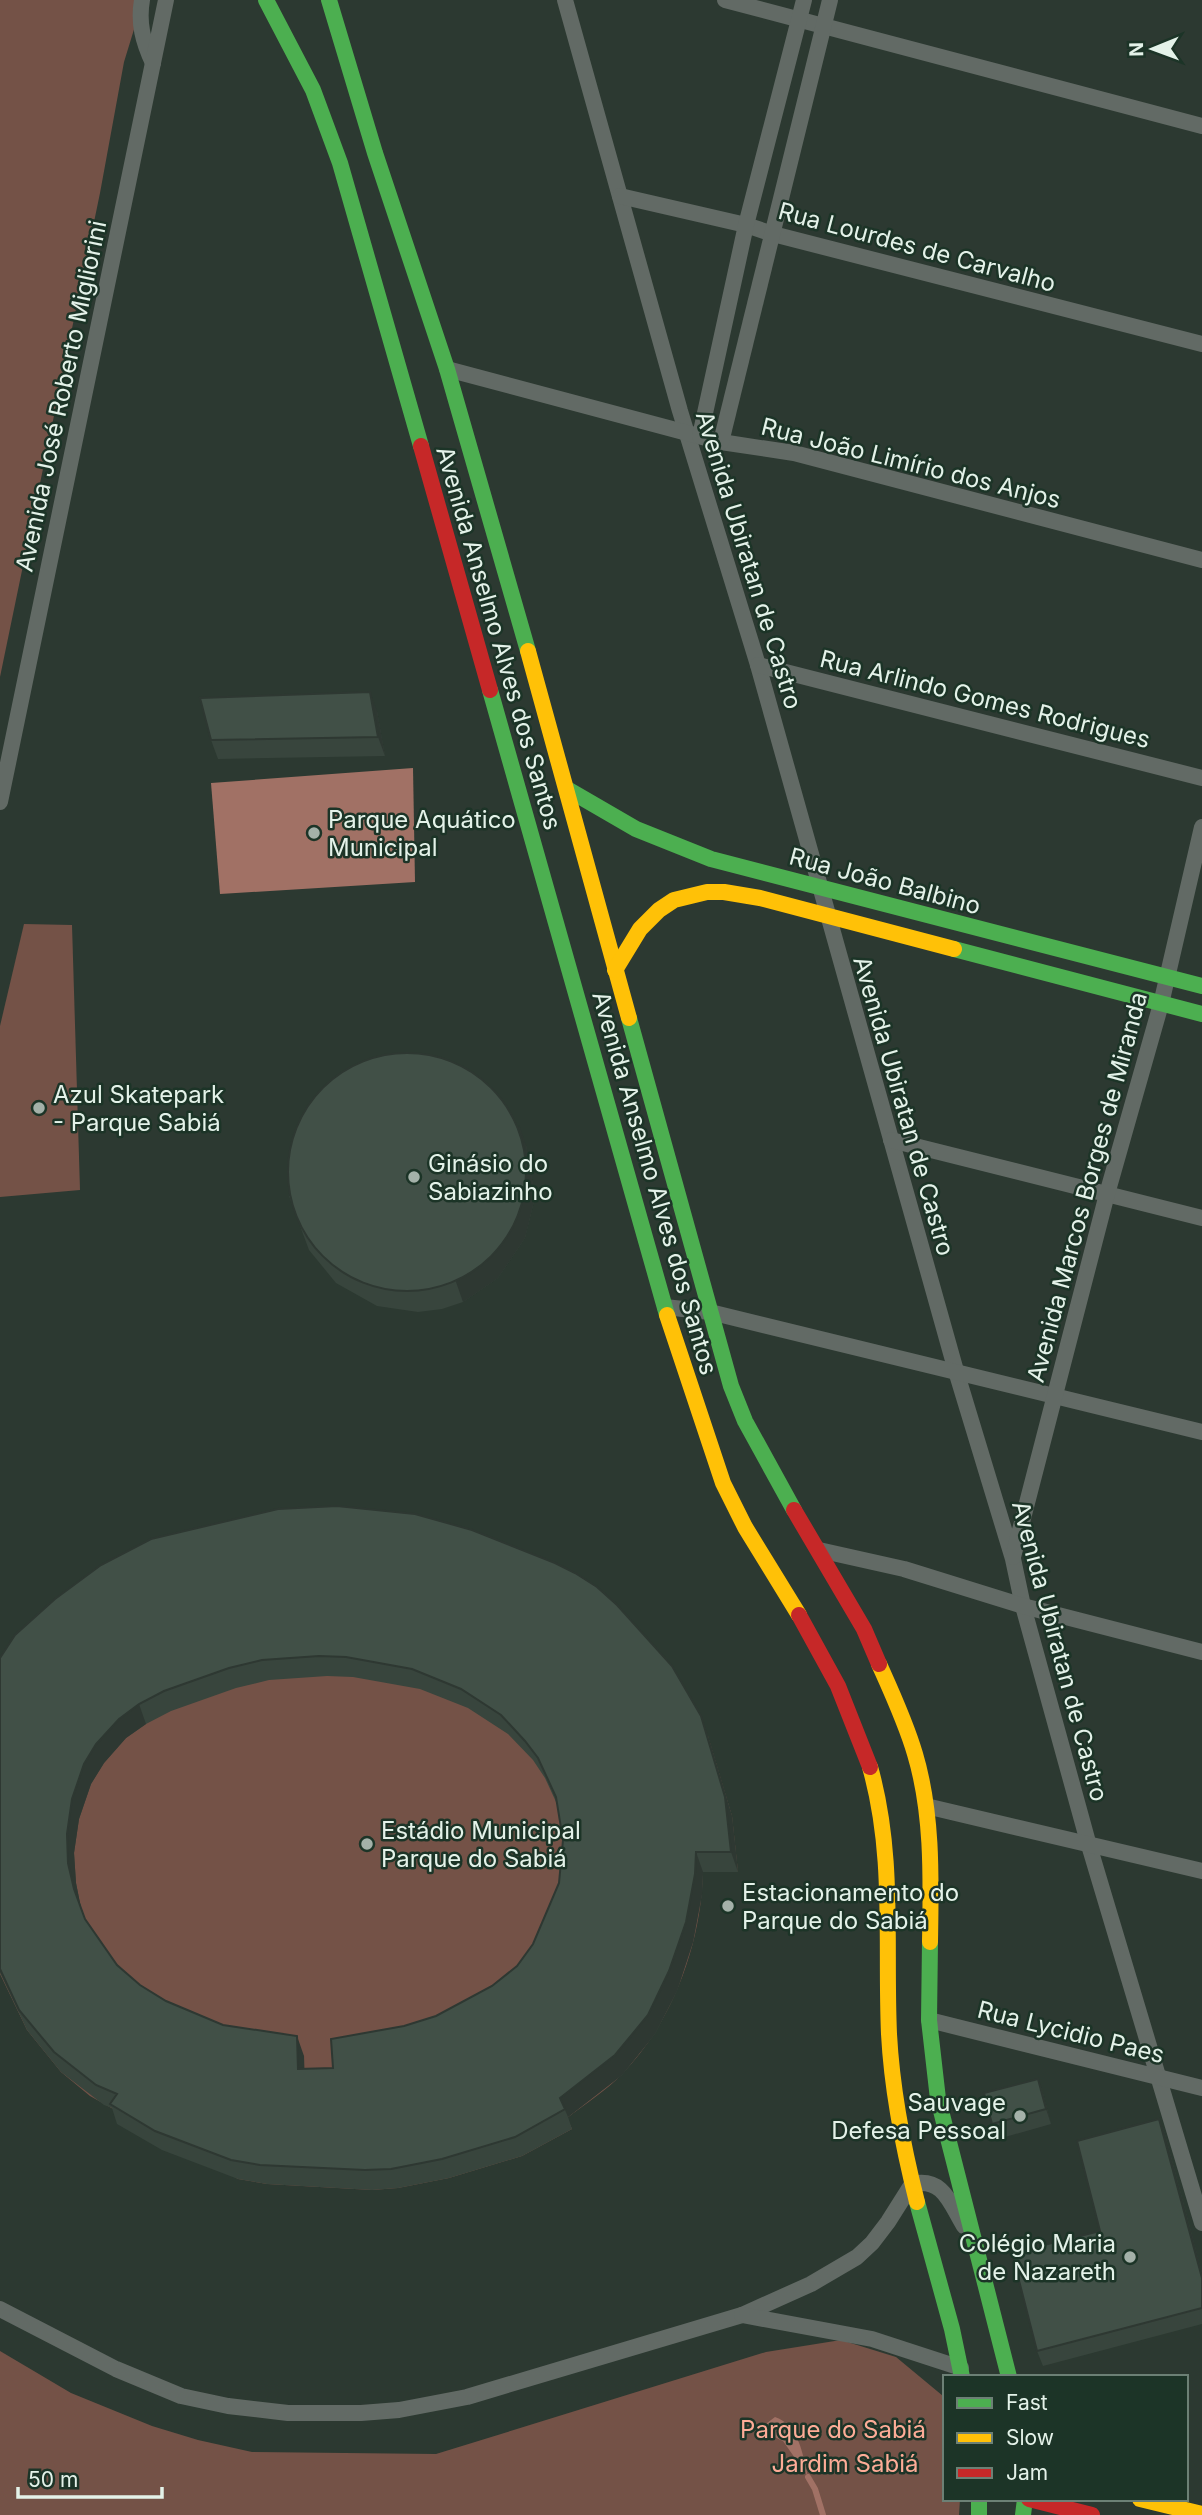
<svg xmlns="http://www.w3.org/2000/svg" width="1202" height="2515" font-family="Inter,sans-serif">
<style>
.green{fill:#745247}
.water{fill:#a17165}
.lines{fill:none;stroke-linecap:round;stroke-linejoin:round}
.stream{stroke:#a17165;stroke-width:6}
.street{stroke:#626a65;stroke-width:16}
.fast{stroke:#4caf50;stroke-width:16}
.slow{stroke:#ffc107;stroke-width:16}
.jam{stroke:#c62828;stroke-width:16}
.wall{fill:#38453d;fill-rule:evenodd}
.shaded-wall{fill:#2e3832}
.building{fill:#415047;stroke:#2e3832;stroke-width:2;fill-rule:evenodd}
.poi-dot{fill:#a4b1a9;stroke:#1c3427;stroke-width:2.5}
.labels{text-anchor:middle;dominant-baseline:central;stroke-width:5;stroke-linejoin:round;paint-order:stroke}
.street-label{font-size:24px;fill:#e4f2e9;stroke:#1c3427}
.poi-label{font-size:24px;fill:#e4f2e9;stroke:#1c3427;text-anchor:start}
.park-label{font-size:24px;fill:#fdac97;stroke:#1c3427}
</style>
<rect width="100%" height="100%" fill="#2c3931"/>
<g class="green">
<path d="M0 0H143L124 62 100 193 0 677Z"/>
<path d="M24 924 72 925 80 1190 0 1197V1026Z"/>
<path d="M62 1619 708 1736 732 1816 738 1872H703C701 1944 673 2022 622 2074 607 2090 585 2104 567 2118L572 2129 522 2156 449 2178 398 2188 372 2190 267 2184 238 2179 90 2096 61 2072 27 2030 0 1974V1686Z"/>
<path d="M841 2340 896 2357 943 2396 945 2499H960L959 2515H0V2351L71 2393 152 2426 198 2440 252 2452 436 2454 766 2352Z"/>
</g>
<g class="water">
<path d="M413 768 415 882 220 894 211 783Z"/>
<path d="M775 2417C799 2425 803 2455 808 2477L801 2463 797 2461 783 2441 766 2433 767 2423Z"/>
</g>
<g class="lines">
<path class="stream" d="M808 2477 815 2489 823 2515"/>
<g class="street">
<path d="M142 0C138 23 143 42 153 63"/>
<path d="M565 0 680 411 758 665 956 1371 1013 1559 1023 1606 1088 1842 1202 2223"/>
<path d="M725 0 1202 126"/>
<path d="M620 196 746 225 773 234 1202 344"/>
<path d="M447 369 721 442 794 453 1202 560"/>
<path d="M700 436 746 225 804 0"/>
<path d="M721 442 830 0"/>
<path d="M758 665 1202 778"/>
<path d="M0 802 166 0"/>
<path d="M891 1140 1202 1218"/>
<path d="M665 1307 710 1312 1202 1432"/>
<path d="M819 1550 904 1569 1023 1606 1202 1652"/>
<path d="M1013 1557 1107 1194 1161 1004 1202 827"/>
<path d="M926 1806 1202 1871"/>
<path d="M929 2020 1202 2088"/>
<path d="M0 2309 116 2369 181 2396 228 2406 288 2413H361L399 2410 467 2397 742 2315 811 2284 857 2257 872 2243 888 2222 912 2184C943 2177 950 2203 964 2226"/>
<path d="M742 2315 872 2339 961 2368"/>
</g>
<g class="fast">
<path d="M266 0 313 90 340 163 421 446"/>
<path d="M329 0 375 153 447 369 528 651"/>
<path d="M490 690 667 1315"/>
<path d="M567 789 636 829 711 859 1202 986"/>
<path d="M954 949 1202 1014"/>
<path d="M629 1018 731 1386 745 1421 794 1510"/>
<path d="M930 1942 929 2020 938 2099 1009 2377"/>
<path d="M917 2202 952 2329 962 2377"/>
<path d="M979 2499V2515"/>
<path d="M1023 2515 1025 2499"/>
</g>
<g class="slow">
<path d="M528 651 629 1018"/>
<path d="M615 970 640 929 659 910 674 900 707 892H724L760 898 954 949"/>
<path d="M667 1315 723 1483 745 1527 799 1615"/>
<path d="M879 1664C892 1693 906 1723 915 1754 933 1814 931 1880 930 1942"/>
<path d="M870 1767C895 1855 885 1944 889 2034 892 2091 903 2147 917 2202"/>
<path d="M1140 2499 1202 2514"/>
</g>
<g class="jam">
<path d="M421 446 490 690"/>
<path d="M794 1510 864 1629 879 1664"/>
<path d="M799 1615 838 1686 870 1767"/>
<path d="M1029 2499 1092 2515"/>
</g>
</g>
<g class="wall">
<path d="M377 711 385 756 218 759 211 740Z"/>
<path d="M526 1145 535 1197 525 1238 498 1278 463 1302 442 1309 418 1312 377 1306 336 1283 309 1250 289 1196Z"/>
<path d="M55 1599 701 1716 708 1736 732 1816 738 1872H703L702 1894 693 1942 677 1991 655 2034 622 2075 568 2117 572 2129 522 2156 449 2178 398 2188 372 2190 267 2184 238 2179 162 2150 117 2124 112 2108 104 2105 61 2072 27 2030 0 1973V1658ZM327 1676 353 1677 420 1689 468 1708 508 1734 533 1760 545 1778 557 1804 563 1840 559 1883 533 1944 517 1966 492 1986 436 2016 404 2026 333 2068H304V2056L223 2025 166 2001 140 1985 117 1965 85 1919 81 1908 76 1883 74 1853 79 1819 91 1784 104 1763 126 1738 146 1724 171 1711 236 1688 269 1680Z"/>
<path d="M1038 2079 1043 2093 1051 2124 998 2139 992 2124Z"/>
<path d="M1159 2119 1165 2134 1202 2273V2324L1043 2366 1037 2351Z"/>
</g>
<g class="shaded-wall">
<path d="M370 692 377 711 385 756 378 737Z"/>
<path d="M519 1125 526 1145 535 1197 525 1238 498 1278 463 1302 456 1282Z"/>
<path d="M139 1704 146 1724 126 1738 104 1763 91 1784 79 1819 74 1853 76 1883 81 1908 74 1889 68 1863 67 1834 72 1799 84 1764 96 1744 119 1719Z"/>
<path d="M701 1716 708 1736 732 1816 738 1872 731 1852Z"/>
<path d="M696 1852 703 1872 702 1894 693 1942 677 1991 655 2034 622 2075 568 2117 560 2098Z"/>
<path d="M297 2036 304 2056 305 2088 298 2069Z"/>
<path d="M1038 2079 1043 2093 1051 2124 1046 2109Z"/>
<path d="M1159 2119 1165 2134 1202 2273V2278Z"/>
</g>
<g class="building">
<path d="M370 692 378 737 211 740 200 698Z"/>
<circle cx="407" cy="1172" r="119"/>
<path d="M337 1506 415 1514 472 1530 555 1563 575 1573 597 1587 617 1605 672 1666 701 1716 725 1797 731 1852H696L695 1874 686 1922 669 1971 648 2015 615 2055 560 2098 565 2109 515 2137 442 2159 391 2169 365 2170 260 2165 231 2160 155 2131 110 2104 117 2094 96 2085 54 2052 19 2010 0 1969V1658L15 1635 55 1599 101 1565 151 1539 278 1509ZM319 1656 346 1657 412 1669 461 1689 501 1715 525 1741 538 1758 556 1797 563 1840 559 1883 533 1944 517 1966 492 1986 436 2016 404 2026 331 2039 333 2068 298 2069 297 2036 223 2025 166 2001 140 1985 117 1965 85 1919 74 1889 68 1863 67 1834 72 1799 84 1764 96 1744 119 1719 139 1704 164 1691 229 1668 262 1660Z"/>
<path d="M1038 2079 1046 2109 992 2124 984 2093Z"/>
<path d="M1159 2119 1202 2278V2308L1037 2351 1012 2253 1100 2231 1077 2141Z"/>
</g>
<g class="poi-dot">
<circle cx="314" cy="833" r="7"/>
<circle cx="39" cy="1108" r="7"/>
<circle cx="414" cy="1177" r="7"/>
<circle cx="367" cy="1844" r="7"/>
<circle cx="728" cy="1906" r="7"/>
<circle cx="1020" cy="2116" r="7"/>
<circle cx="1130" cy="2257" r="7"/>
</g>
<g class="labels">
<g class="street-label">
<text transform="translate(917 247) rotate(15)">Rua Lourdes de Carvalho</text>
<text transform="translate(61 396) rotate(-78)">Avenida José Roberto Migliorini</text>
<text transform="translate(911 463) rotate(14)">Rua João Limírio dos Anjos</text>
<text transform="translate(749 560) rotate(73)">Avenida Ubiratan de Castro</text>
<text transform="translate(499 638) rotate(74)">Avenida Anselmo Alves dos Santos</text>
<text transform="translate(985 699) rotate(14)">Rua Arlindo Gomes Rodrigues</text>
<text transform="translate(885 881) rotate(15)">Rua João Balbino</text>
<text transform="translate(904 1106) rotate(74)">Avenida Ubiratan de Castro</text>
<text transform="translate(655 1183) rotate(74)">Avenida Anselmo Alves dos Santos</text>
<text transform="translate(1087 1187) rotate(-75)">Avenida Marcos Borges de Miranda</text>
<text transform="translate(1060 1651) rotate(75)">Avenida Ubiratan de Castro</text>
<text transform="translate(1071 2032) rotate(14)">Rua Lycidio Paes</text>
</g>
<g class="poi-label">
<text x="328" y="819">Parque Aquático<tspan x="328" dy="28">Municipal</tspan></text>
<text x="53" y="1094">Azul Skatepark<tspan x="53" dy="28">- Parque Sabiá</tspan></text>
<text x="428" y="1163">Ginásio do<tspan x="428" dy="28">Sabiazinho</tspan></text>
<text x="381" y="1830">Estádio Municipal<tspan x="381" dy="28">Parque do Sabiá</tspan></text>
<text x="742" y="1892">Estacionamento do<tspan x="742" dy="28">Parque do Sabiá</tspan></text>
<text x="1006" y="2102" text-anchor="end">Sauvage<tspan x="1006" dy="28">Defesa Pessoal</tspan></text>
<text x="1116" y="2243" text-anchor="end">Colégio Maria<tspan x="1116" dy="28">de Nazareth</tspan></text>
</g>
<g class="park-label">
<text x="833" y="2429">Parque do Sabiá</text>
<text x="845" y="2463">Jardim Sabiá</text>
</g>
</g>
<rect x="943" y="2375" width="245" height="126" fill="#1c3427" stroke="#6c8075" stroke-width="2"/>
<rect x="957" y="2398" width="35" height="10" fill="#4caf50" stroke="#6c8075" stroke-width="2"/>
<text x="1006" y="2410" font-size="21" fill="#e4f2e9">Fast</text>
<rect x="957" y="2433" width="35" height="10" fill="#ffc107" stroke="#6c8075" stroke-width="2"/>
<text x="1006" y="2445" font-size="21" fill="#e4f2e9">Slow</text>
<rect x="957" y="2468" width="35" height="10" fill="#c62828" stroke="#6c8075" stroke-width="2"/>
<text x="1006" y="2480" font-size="21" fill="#e4f2e9">Jam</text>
<g transform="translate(1153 49) rotate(269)" stroke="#1c3427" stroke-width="5" paint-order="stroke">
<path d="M0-5L12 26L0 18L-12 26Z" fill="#e4f2e9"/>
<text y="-10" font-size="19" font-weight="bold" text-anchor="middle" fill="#e4f2e9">N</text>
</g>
<path d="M18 2487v10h144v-10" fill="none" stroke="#e4f2e9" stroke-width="3.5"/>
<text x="28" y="2487" font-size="21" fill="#e4f2e9" stroke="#1c3427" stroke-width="5" paint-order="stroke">50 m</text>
</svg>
